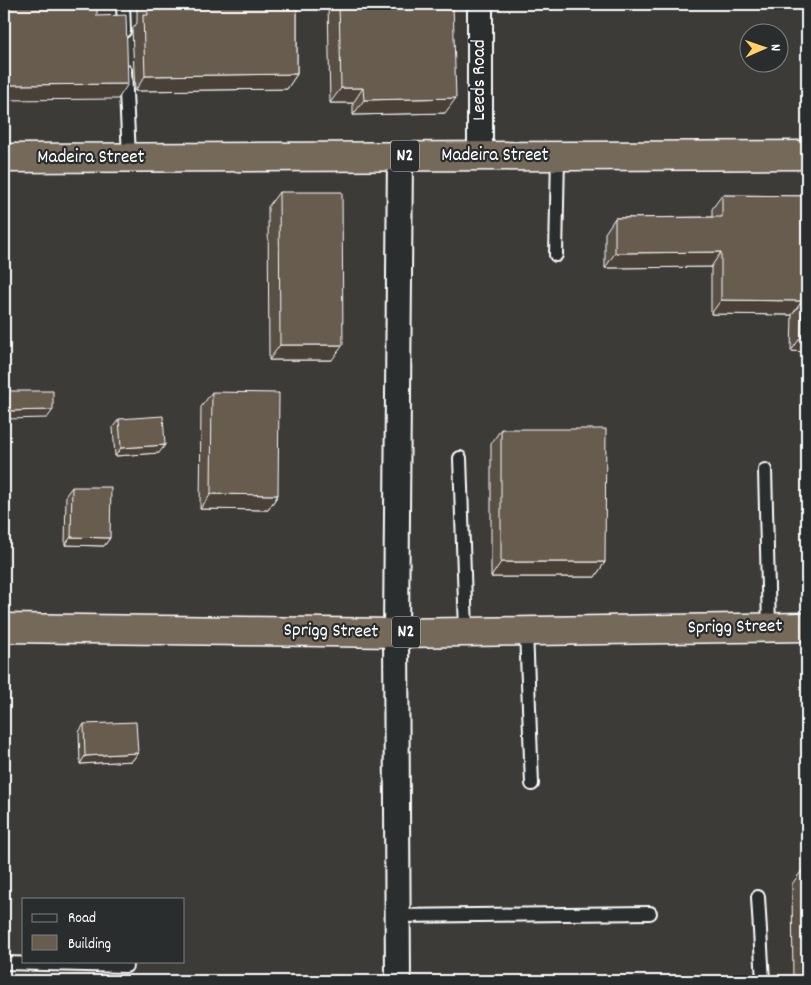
<svg xmlns="http://www.w3.org/2000/svg" width="811" height="985" font-family="Dekko,sans-serif">
<style>
.lines{fill:none;stroke-linecap:round;stroke-linejoin:round}
.lane-casing{stroke:#fff;stroke-width:16}
.street-casing{stroke:#fff;stroke-width:28}
.highway-casing{stroke:#fff;stroke-width:31}
.lane{stroke:#2a2d2e;stroke-width:12}
.street{stroke:#2a2d2e;stroke-width:24}
.highway{stroke:#746a5a;stroke-width:28}
.wall{fill:#594f44;stroke:#fff}
.shaded-wall{fill:#494037;stroke:#fff}
.building{fill:#685c4f;stroke:#fff}
.labels{text-anchor:middle;dominant-baseline:central;stroke-width:4.5;stroke-linejoin:round;paint-order:stroke}
.shield{fill:#2a2d2e;stroke:#bfc0c0;stroke-width:1}
.shield-label{font-size:18px;font-weight:bold;fill:#fff}
.street-label{font-size:19px;fill:#fff;stroke:#2a2d2e}
</style>
<rect width="100%" height="100%" fill="#3d3b38"/>
<filter id="ink" filterUnits="userSpaceOnUse"><feTurbulence type="fractalNoise" baseFrequency=".02" numOctaves="2"/><feDisplacementMap in="SourceGraphic" scale="10" xChannelSelector="R" yChannelSelector="G"/><feConvolveMatrix kernelMatrix="1 2 1 2 8 2 1 2 1" color-interpolation-filters="sRGB"/></filter>
<g filter="url(#ink)">
<g class="lines">
<defs>
<g id="lane">
<path d="M123 4 124 31"/>
<path d="M125 71 129 157"/>
<path d="M556 255 558 155"/>
<path d="M460 458 466 631"/>
<path d="M765 470 769 627"/>
<path d="M526 631 532 784"/>
<path d="M758 897 763 981"/>
<path d="M397 916 650 913"/>
<path d="M4 963 126 966"/>
</g>
<g id="street">
<path d="M480 156V4"/>
<path d="M398 981 396 633 400 156"/>
</g>
<g id="highway">
<path d="M4 158 807 155"/>
<path d="M4 628 396 633 807 627"/>
</g>
</defs>
<use href="#lane" class="lane-casing"/>
<use href="#street" class="street-casing"/>
<use href="#highway" class="highway-casing"/>
<use href="#lane" class="lane"/>
<use href="#street" class="street"/>
<use href="#highway" class="highway"/>
</g>
<g class="wall">
<path d="M137 4H297V74L287 89 135 91 132 30 137 23Z"/>
<path d="M328 4H453L445 113 353 115V103H330Z"/>
<path d="M279 192 332 360H269L268 207Z"/>
<path d="M722 195 807 196V352L791 351 792 315 711 314V267L605 268V233L615 218 712 217V209Z"/>
<path d="M212 392 278 495 268 510 200 509 201 407Z"/>
<path d="M119 419 159 453 115 456 113 427Z"/>
<path d="M501 429 605 562 595 577H491V444Z"/>
<path d="M72 487 110 538 104 546 65 545 66 495Z"/>
<path d="M84 724 138 753 132 761 80 764 79 732Z"/>
<path d="M803 869 807 981H793L792 884Z"/>
</g>
<g class="shaded-wall">
<path d="M297 74 287 89 135 91 145 76Z"/>
<path d="M128 84 118 99 4 100V85Z"/>
<path d="M341 88H363L353 103H330Z"/>
<path d="M456 98 445 113 353 115 364 100Z"/>
<path d="M721 252 711 267 605 268 615 253Z"/>
<path d="M721 300 802 301 792 315 711 314Z"/>
<path d="M801 337H807V352L791 351Z"/>
<path d="M280 345H343L332 360H269Z"/>
<path d="M53 410 47 418 4 419V411Z"/>
<path d="M165 445 159 453 115 456 121 448Z"/>
<path d="M211 494 278 495 268 510 200 509Z"/>
<path d="M71 537 110 538 104 546 65 545Z"/>
<path d="M501 562H605L595 577H491Z"/>
<path d="M138 753 132 761 80 764 85 756Z"/>
</g>
<g class="building">
<path d="M4 4H97V16L126 15 128 84 4 85Z"/>
<path d="M147 4H297V74L145 76 143 15H148Z"/>
<path d="M339 4H453L456 98 364 100 363 88H341Z"/>
<path d="M279 192H342L343 345H280Z"/>
<path d="M722 195 807 196V337H801L802 301 721 300V252L615 253V218L722 217Z"/>
<path d="M4 391H53V410L4 411Z"/>
<path d="M212 392 279 393 278 495 211 494Z"/>
<path d="M163 416 165 445 121 448 119 419Z"/>
<path d="M501 429H606L605 562H501Z"/>
<path d="M72 487H111L110 538 71 537Z"/>
<path d="M136 722 138 753 85 756 84 724Z"/>
<rect x="803" y="869" width="4" height="112"/>
</g>
</g>
<g class="labels">
<g class="shield">
<rect x="391" y="140.5" width="28" height="31" rx="4"/>
<rect x="392" y="616.5" width="28" height="31" rx="4"/>
</g>
<g class="shield-label">
<text x="405" y="156">N2</text>
<text x="406" y="632">N2</text>
</g>
<g class="street-label">
<text transform="translate(480 80) rotate(-90)">Leeds Road</text>
<text x="495" y="156">Madeira Street</text>
<text x="91" y="158">Madeira Street</text>
<text transform="translate(735 628) rotate(-1)">Sprigg Street</text>
<text transform="translate(331 632) rotate(1)">Sprigg Street</text>
</g>
</g>
<rect width="811" height="985" fill="none" stroke="#2a2d2e" stroke-width="20"/>
<rect x="10" y="10" width="791" height="965" fill="none" stroke="#fff" stroke-width="2" filter="url(#ink)"/>
<rect x="22" y="898" width="162" height="65" fill="#2a2d2e" stroke="#7f8182"/>
<rect x="32" y="914" width="25" height="8" fill="#2a2d2e" stroke="#7f8182"/>
<text x="68" y="922" font-size="15" fill="#ffffff">Road</text>
<rect x="32" y="935" width="25" height="15" fill="#685c4f" stroke="#7f8182"/>
<text x="68" y="948" font-size="15" fill="#ffffff">Building</text>
<g transform="translate(764 48) rotate(88)"><circle r="24" fill="#2a2d2e" stroke="#7f8182"/>
<path d="M0-4L9 19L0 12L-9 19Z" fill="#ffd166"/>
<text y="-8" font-size="14" font-weight="bold" text-anchor="middle" fill="#ffffff">N</text>
</g>
</svg>
